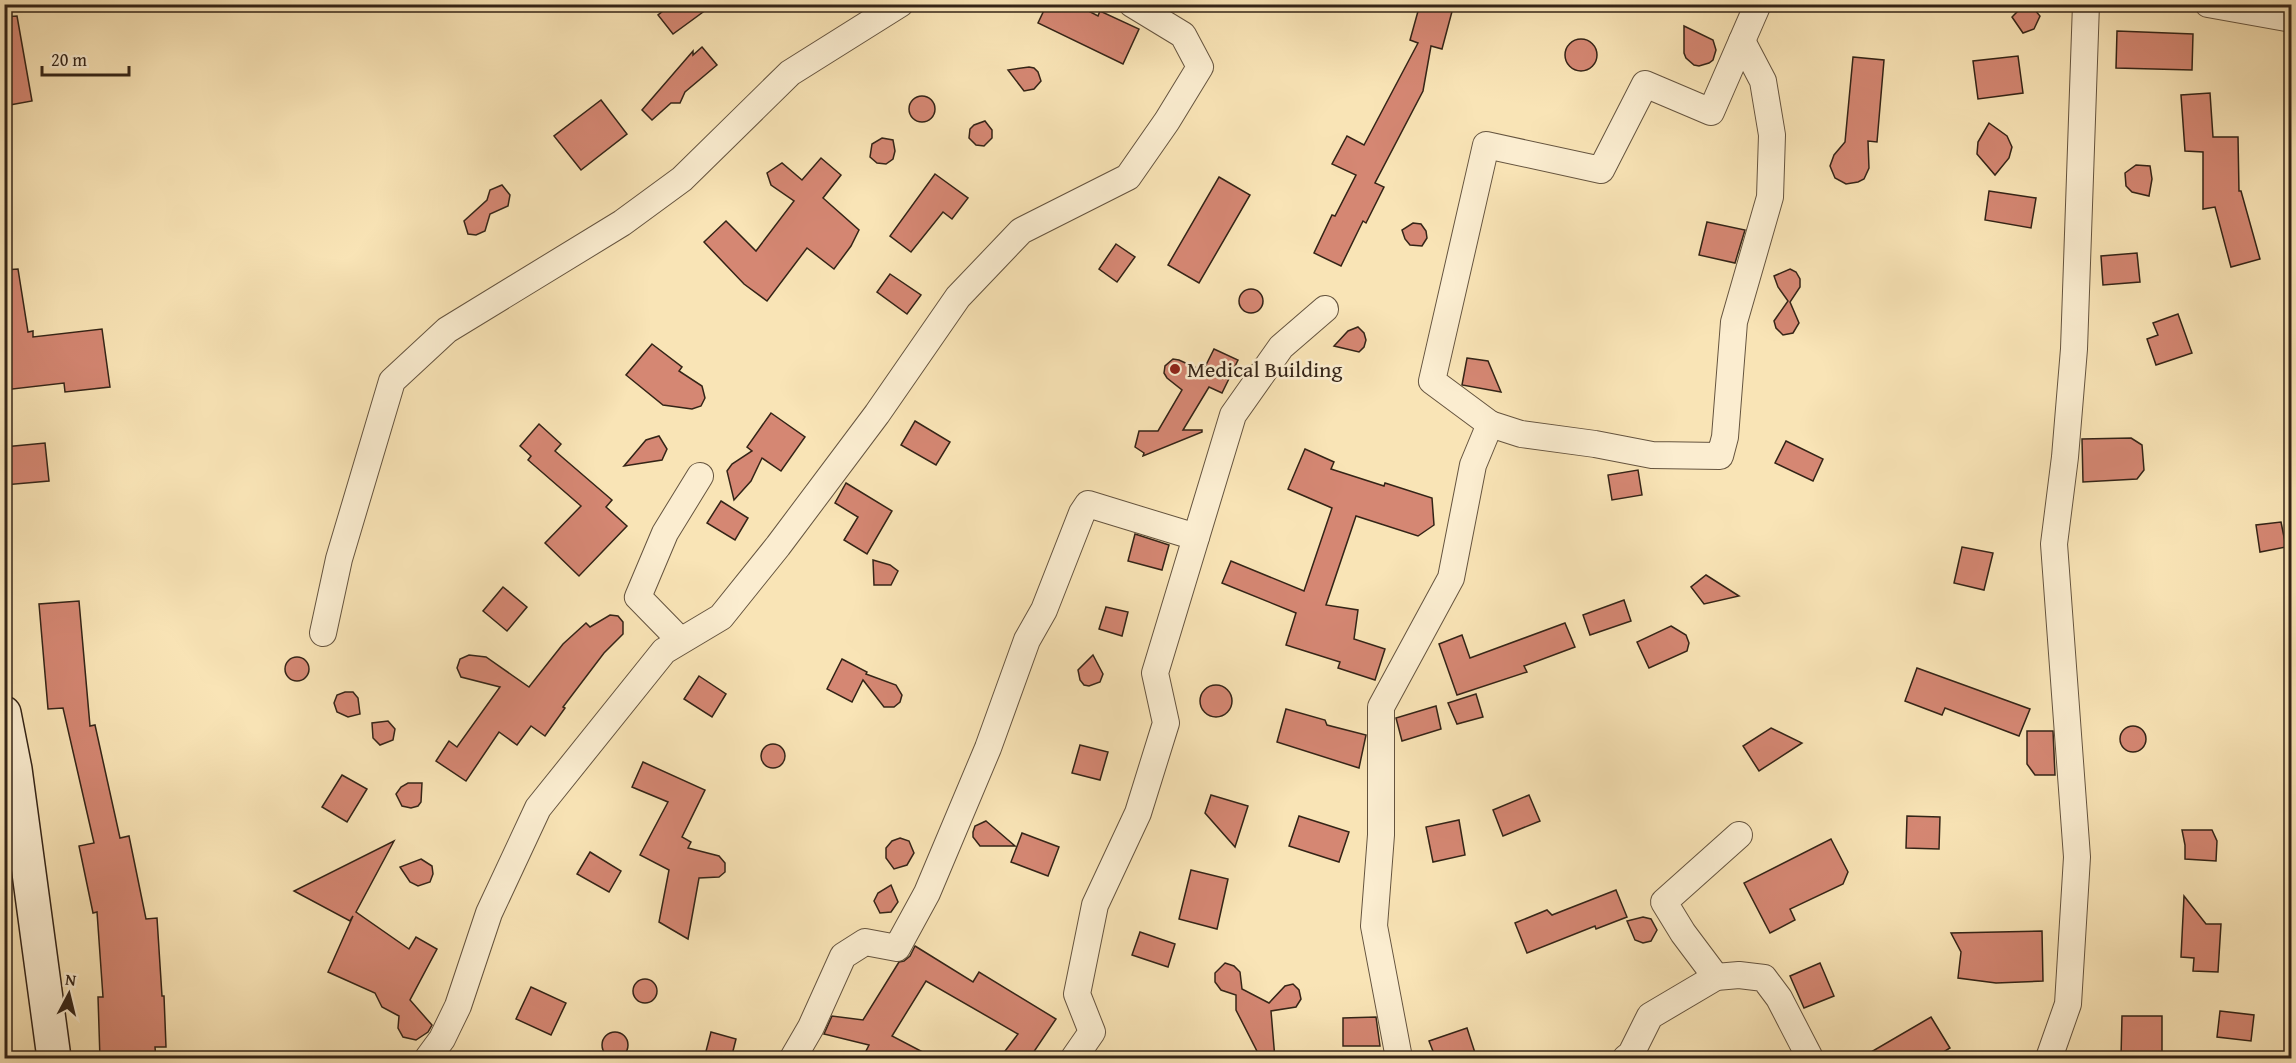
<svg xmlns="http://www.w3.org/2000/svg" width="2296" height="1063" font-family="'Gentium Book Plus',serif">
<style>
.building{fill:#d58773;stroke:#342417;stroke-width:1.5}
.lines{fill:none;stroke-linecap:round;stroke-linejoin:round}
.minor-casing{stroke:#65543f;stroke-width:28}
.secondary-casing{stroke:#342417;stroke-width:36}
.minor{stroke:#fbedd0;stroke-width:26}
.secondary{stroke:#fbedd0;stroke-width:33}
.poi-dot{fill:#8f2418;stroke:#fbedd0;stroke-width:2}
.labels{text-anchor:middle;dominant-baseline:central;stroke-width:5;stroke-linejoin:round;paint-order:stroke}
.poi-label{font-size:22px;fill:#342417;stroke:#fbedd0;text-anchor:start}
</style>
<rect width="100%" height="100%" fill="#f9e4b6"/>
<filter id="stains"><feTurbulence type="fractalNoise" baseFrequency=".00333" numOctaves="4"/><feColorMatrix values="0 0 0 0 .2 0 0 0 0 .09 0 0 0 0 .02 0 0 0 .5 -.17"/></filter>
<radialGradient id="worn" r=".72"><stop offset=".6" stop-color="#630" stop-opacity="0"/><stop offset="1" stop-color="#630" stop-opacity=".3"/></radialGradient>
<g class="building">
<path d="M672 4H714L673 34 658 15Z"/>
<path d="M1047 4H1075L1098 16 1100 11 1139 29 1123 64 1038 23Z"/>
<path d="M1420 4H1454L1442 49 1431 46 1423 91 1375 183 1384 187 1366 223 1363 221 1341 266 1314 253 1332 215 1335 216 1356 175 1332 164 1347 136 1364 145 1418 43 1410 40Z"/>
<path d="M2027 6 2034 9 2040 16 2034 29 2023 33 2012 17 2020 9Z"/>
<path d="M17 16 32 101 4 106V17Z"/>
<path d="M1684 26 1713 40 1716 50 1713 60 1709 63 1699 66 1694 65 1686 58 1684 53Z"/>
<path d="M2117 31 2193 34 2192 70 2116 68Z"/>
<circle cx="1581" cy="55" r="16"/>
<path d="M702 47 717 65 685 92 680 103H671L652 120 642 110 693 51V55Z"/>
<path d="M2018 56 2023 93 1978 99 1973 61Z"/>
<path d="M1853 57 1884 60 1877 142 1868 141 1869 168 1864 179 1858 182 1846 184 1835 178 1830 166 1834 155 1845 142Z"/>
<path d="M1029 67 1034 68 1038 72 1041 81 1034 89 1024 91 1008 70Z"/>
<path d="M2210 93 2213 137H2238L2239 191H2241L2260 259 2231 267 2215 207 2203 209V152L2185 151 2181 95Z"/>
<circle cx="922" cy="109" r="13"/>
<path d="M601 100 627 134 581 170 554 136Z"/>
<path d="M985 121 992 130V138L984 146 976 145 969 138 970 129 974 125Z"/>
<path d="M1989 123 2007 136 2012 147 2009 158 1995 175 1977 154 1978 142Z"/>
<path d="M882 138 893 140 895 151 893 159 886 164 877 163 870 157 872 144Z"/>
<path d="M821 158 841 175 823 198 859 230 851 246 834 269 807 248 767 301 744 284 704 242 726 221 756 251 794 201 771 185 767 173 782 163 802 180Z"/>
<path d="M2136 165 2150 166 2152 179 2149 196 2132 192 2126 186 2125 173Z"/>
<path d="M935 174 968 198 952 219 943 212 911 252 890 236Z"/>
<path d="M1219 177 1250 195 1199 283 1168 265Z"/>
<path d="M502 185 510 195 508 206 490 214 485 231 476 235 468 234 464 221 487 200 490 190Z"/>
<path d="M1989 191 2036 198 2031 228 1985 220Z"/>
<path d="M1707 222 1745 230 1735 263 1699 255Z"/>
<path d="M1413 223 1421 224 1426 231 1427 238 1422 246 1410 245 1405 239 1402 230Z"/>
<path d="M1116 244 1135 257 1117 282 1099 269Z"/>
<path d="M2137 253 2140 282 2103 285 2101 256Z"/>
<path d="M18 269 28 332 33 331V337L102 329 110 387 65 392 64 383 4 390V270Z"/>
<path d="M1790 269 1796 272 1800 279V287L1790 302 1799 323 1793 333 1783 335 1776 328 1774 321 1788 301 1778 287 1774 276Z"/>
<path d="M890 274 921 295 907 314 877 292Z"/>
<circle cx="1251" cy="301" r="12"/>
<path d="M2178 314 2192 353 2156 365 2147 339 2158 335 2153 323Z"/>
<path d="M1358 327 1364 333 1366 340 1364 347 1359 352 1334 346 1348 331Z"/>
<path d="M652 344 682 367 679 371 702 386 705 398 701 406 692 409 663 405 626 375Z"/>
<path d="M1214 349 1238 360 1222 393 1209 387 1183 430H1202V432L1143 456 1144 453 1135 447 1139 431H1158L1182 390 1167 378 1164 373 1165 366 1173 359 1179 360 1203 371Z"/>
<path d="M1467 358 1488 361 1501 392 1462 385Z"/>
<path d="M771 413 805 437 781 471 762 458 751 481 734 500 727 471 732 464 752 451 747 447Z"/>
<path d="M915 421 950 442 936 465 901 445Z"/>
<path d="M539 424 561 444 555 451 612 500 606 507 627 526 579 576 545 543 581 506 528 460 531 456 520 446Z"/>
<path d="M659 436 667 449 662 460 624 466 646 440Z"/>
<path d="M2131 438 2142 445 2144 470 2137 479 2083 482 2082 439Z"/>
<path d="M1786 441 1823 459 1813 481 1775 463Z"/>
<path d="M45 443 49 481 4 485V447Z"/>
<path d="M1305 449 1334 462 1331 469 1384 486 1385 483 1432 498 1434 525 1418 536 1356 516 1326 605 1358 610 1354 639 1385 649 1375 680 1338 668 1340 662 1286 645 1296 613 1222 583 1231 561 1304 591 1332 508 1288 489Z"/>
<path d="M1638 470 1642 495 1612 500 1608 475Z"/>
<path d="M846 483 892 511 867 554 844 540 858 517 835 503Z"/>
<path d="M721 501 748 518 735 540 707 523Z"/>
<path d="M2281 522 2286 547 2260 552 2256 525Z"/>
<path d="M1135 534 1169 545 1162 570 1128 561Z"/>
<path d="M1962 547 1993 553 1984 590 1954 583Z"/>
<path d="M873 560 890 565 898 571 891 585H874Z"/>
<path d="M1706 575 1739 596 1704 604 1691 587Z"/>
<path d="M503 587 527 607 507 631 483 611Z"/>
<path d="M1624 600 1631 621 1590 635 1583 615Z"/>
<path d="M79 601 90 726 95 725 120 838 129 836 146 919 157 918 162 996H164L166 1047H155L156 1059H100L98 997H103L97 912 93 913 79 846 94 843 63 708 48 709 39 604Z"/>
<path d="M1106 607 1128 612 1122 636 1099 629Z"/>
<path d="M610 615 618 616 623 622V634L604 653 563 707 565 708 545 736 531 726 517 745 499 732 466 781 436 761 449 741 457 747 500 687 461 677 457 668 460 659 469 655 486 657 529 687 563 644 586 623 590 627Z"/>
<path d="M1565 623 1575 647 1524 666 1527 672 1457 695 1439 644 1462 635 1470 658Z"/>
<path d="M1671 626 1686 635 1689 643 1687 651 1649 668 1637 642Z"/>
<path d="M1093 655 1103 674 1100 682 1089 686 1084 685 1080 680 1078 670Z"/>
<circle cx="297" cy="669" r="12"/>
<path d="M842 659 867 672 866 674 896 685 902 695 900 702 894 707H884L863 680 852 702 827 689Z"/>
<path d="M1917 668 2030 709 2019 736 1945 708 1942 715 1905 701Z"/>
<path d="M699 676 726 694 712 717 684 699Z"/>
<circle cx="1216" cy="701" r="16"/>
<path d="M345 692H353L358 698 360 714 348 717 337 712 334 703 337 695Z"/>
<path d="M1476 694 1483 717 1457 724 1448 703Z"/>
<path d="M1436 706 1441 729 1402 741 1396 718Z"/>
<path d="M1286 709 1325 720 1327 725 1366 735 1359 768 1277 742Z"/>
<path d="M388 721 395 729 393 740 380 745 373 738 372 723Z"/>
<circle cx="2133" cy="739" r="13"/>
<path d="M1771 728 1802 743 1759 771 1743 746Z"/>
<path d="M2027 731H2053L2055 775H2035L2027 764Z"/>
<circle cx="773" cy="756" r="12"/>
<path d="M1080 745 1108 752 1100 780 1072 773Z"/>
<path d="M643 762 705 790 682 837 691 842 688 848 719 856 725 863V872L719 877 699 878 688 939 659 922 669 870 640 855 668 802 632 787Z"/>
<path d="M342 775 367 789 347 822 322 807Z"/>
<path d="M408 783H422L421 802 418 806 411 808 402 806 396 794 401 787Z"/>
<path d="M1211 795 1248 806 1235 847 1205 813Z"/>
<path d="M1529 795 1540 821 1503 836 1493 810Z"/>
<path d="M1299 816 1349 832 1339 862 1289 846Z"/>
<path d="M1907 816 1940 817 1939 849 1906 848Z"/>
<path d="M1459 820 1465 855 1433 862 1426 827Z"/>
<path d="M986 821 1015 846H980L973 837V832L975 826Z"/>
<path d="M2182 830H2212L2217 841 2216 861 2185 859V845Z"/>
<path d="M1022 833 1059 847 1048 876 1011 862Z"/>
<path d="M900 838 909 841 914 853 907 865 894 869 886 858V848L892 841Z"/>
<path d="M1831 839 1848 872 1843 884 1790 909 1795 920 1770 933 1744 883Z"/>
<path d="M394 841 356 912 409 949 416 937 437 949 410 1000 432 1025 428 1032 416 1040 403 1037 398 1028 399 1016 382 1007 375 993 328 972 353 916 350 921 294 891Z"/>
<path d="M590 852 621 871 609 892 577 874Z"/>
<path d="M421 859 432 866 433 874 430 882 418 886 410 882 400 867Z"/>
<path d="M1191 870 1228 879 1217 929 1179 919Z"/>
<path d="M891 885 898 902 891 912 880 913 874 901 878 893Z"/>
<path d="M1616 890 1627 917 1596 929 1595 926 1527 953 1515 923 1547 910 1552 915Z"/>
<path d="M2184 896 2206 924H2221L2218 972 2193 971 2194 958 2181 957Z"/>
<path d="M1643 917 1651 919 1657 930 1651 941 1643 943 1635 940 1627 921Z"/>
<path d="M2042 931 2043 981 1996 983 1958 978 1961 952 1951 933Z"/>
<path d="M1140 932 1175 944 1168 967 1132 955Z"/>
<path d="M915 946 973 982 979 972 1056 1019 1029 1059H999L1018 1034 926 981 892 1036 936 1059H862L869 1045 824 1034 832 1016 863 1020 899 962 904 961 910 956Z"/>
<path d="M1225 963 1234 966 1240 972 1242 989 1269 1003 1285 986 1293 984 1299 990 1301 999 1296 1007 1271 1011 1275 1059H1261L1236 1010V995L1221 990 1215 982V973Z"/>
<path d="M1820 963 1834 996 1804 1008 1790 976Z"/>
<circle cx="645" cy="991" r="12"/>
<path d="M531 987 566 1003 551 1035 516 1019Z"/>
<path d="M2220 1011 2254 1015 2251 1041 2217 1037Z"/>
<path d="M2122 1016H2162V1058L2121 1057Z"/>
<path d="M1376 1017 1380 1046H1343V1018Z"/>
<path d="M1931 1017 1950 1048 1932 1059H1859Z"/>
<path d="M1467 1028 1477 1059H1436L1429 1041Z"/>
<path d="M711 1032 736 1039 731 1059H704Z"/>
<circle cx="615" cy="1045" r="13"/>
</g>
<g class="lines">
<defs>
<g id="minor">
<path d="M2208 4 2292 19"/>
<path d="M1490 424 1521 434 1595 444 1652 455 1720 456 1725 437 1734 322 1770 197 1772 135 1763 81 1742 41"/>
<path d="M323 633 339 559 392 381 447 330 622 223 682 179 790 73 900 4"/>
<path d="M680 640 638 597 665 533 700 476"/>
<path d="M1716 977 1683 933 1664 902 1739 835"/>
<path d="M428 1058 442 1039 458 1006 489 913 538 808 664 651 721 617 778 546 877 414 958 297 1021 231 1128 177 1167 121 1200 67 1183 35 1132 4"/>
<path d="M793 1058 811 1027 843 956 865 942 897 948 927 893 988 748 1027 640 1044 610 1082 513 1088 504 1196 537"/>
<path d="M1074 1058 1092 1032 1077 994 1095 905 1138 813 1166 723 1155 673 1233 415 1281 347 1325 309"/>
<path d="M1399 1058 1374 926 1381 835V707L1451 578 1473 465 1490 424 1432 381 1486 145 1601 170 1645 84 1711 112 1758 4"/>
<path d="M1626 1058 1631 1054 1650 1016 1716 977 1739 975 1764 978 1779 998 1810 1058"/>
<path d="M2049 1058 2068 1004 2077 857 2054 544 2065 457 2074 349 2086 4"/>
</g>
<path id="secondary" d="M4 713 15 769 54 1058"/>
</defs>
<use href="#minor" class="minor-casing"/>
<use href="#secondary" class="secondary-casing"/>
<use href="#minor" class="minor"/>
<use href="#secondary" class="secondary"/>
</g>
<circle class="poi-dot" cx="1175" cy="369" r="6"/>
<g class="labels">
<g class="poi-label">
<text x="1187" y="369">Medical Building</text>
</g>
</g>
<rect width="2296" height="1063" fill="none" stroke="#f9e4b6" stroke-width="24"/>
<rect x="6" y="6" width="2284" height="1051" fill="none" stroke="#342417" stroke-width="3"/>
<rect x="12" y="12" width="2272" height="1039" fill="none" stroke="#342417" stroke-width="1.5"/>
<g transform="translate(69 994) rotate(7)" stroke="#fbedd0" stroke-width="4.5" paint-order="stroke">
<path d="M0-4.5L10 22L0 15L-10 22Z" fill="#342417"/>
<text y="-9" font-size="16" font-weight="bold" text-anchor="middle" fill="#342417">N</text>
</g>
<path d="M42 66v9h87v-9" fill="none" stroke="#342417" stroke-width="3"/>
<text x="51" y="66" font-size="18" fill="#342417" stroke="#fbedd0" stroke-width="4.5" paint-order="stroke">20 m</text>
<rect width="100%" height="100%" filter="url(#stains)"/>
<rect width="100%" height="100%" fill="url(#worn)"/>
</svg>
